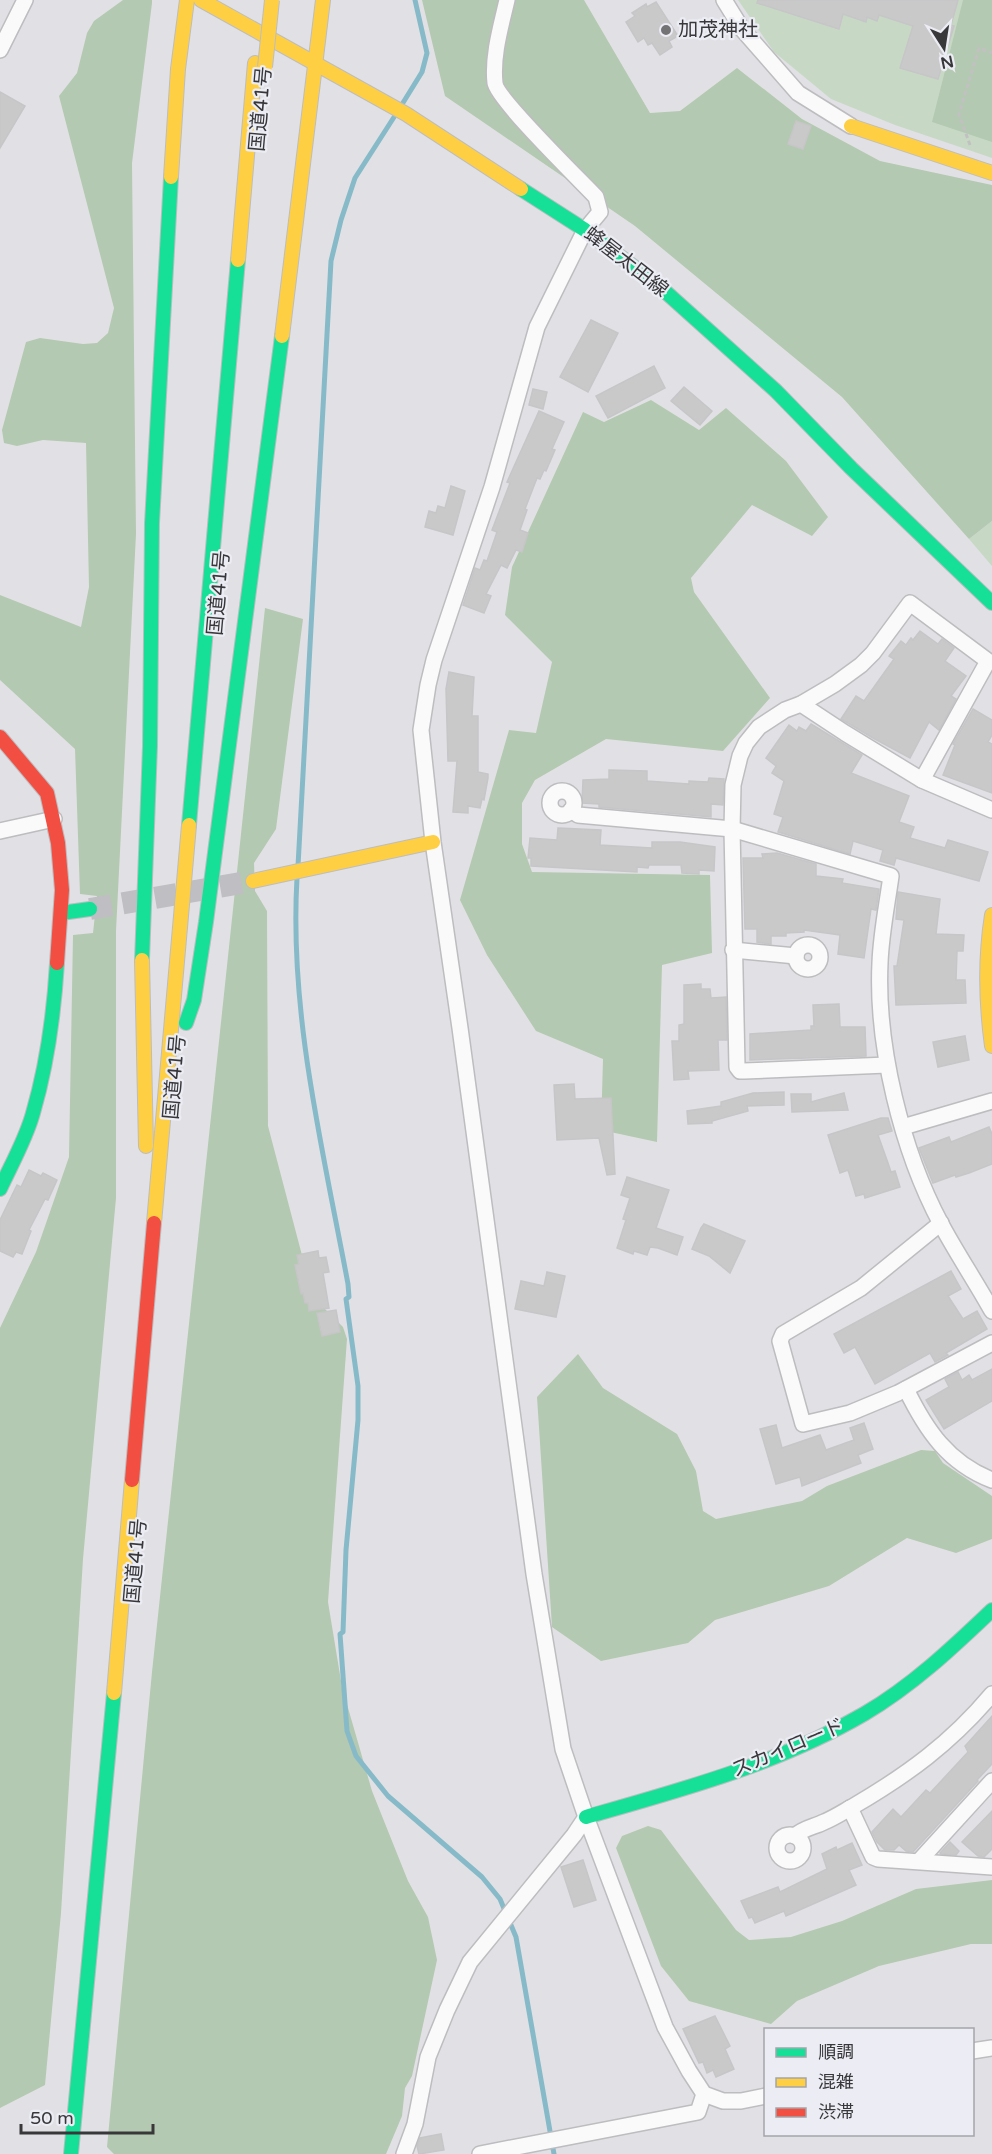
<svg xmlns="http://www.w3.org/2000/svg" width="992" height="2154" font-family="'Varela Round','Noto Sans JP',sans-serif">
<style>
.green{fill:#c7d9c5}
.forest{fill:#b4c9b1}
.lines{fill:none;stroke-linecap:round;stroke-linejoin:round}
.stream{stroke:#87bac8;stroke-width:5}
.building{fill:#cac9ca;stroke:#c6c5c7;stroke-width:1.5}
.secondary-tunnel{stroke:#bfbfc3;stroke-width:22;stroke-dasharray:22 11;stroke-linecap:butt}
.street-casing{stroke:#bdbdc0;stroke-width:18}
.fast-casing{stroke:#bdbdc0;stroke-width:16}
.slow-casing{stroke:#bdbdc0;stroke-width:16}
.jam-casing{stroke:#bdbdc0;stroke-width:16}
.path{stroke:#c1c1c2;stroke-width:3;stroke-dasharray:4.5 3;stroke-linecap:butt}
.street{stroke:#fafafb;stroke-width:15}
.fast{stroke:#16e098;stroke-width:14}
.slow{stroke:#ffcf43;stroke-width:14}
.jam{stroke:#f24e42;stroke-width:14}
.slow-bridge-casing{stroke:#bdbdc0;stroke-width:16;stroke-linecap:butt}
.slow-bridge{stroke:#ffcf43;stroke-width:14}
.poi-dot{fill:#737376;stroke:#ecedf4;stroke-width:2}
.labels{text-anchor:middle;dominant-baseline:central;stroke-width:4.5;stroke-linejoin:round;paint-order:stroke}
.poi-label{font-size:20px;fill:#38383b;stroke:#ecedf4;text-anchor:start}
.street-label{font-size:20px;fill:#38383b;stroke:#ecedf4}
</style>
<rect width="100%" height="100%" fill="#e1e1e5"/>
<g class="green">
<path d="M738 0H992V158L895 125 831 99 774 52Z"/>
<path d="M992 521V566L969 539Z"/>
</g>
<g class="forest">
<path d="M123 0H152V3L132 163 136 534 116 931V1198L83 1559 61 1913 45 2085 0 2108V1328L36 1252 69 1157 73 935 93 933 97 896 80 894 75 749 0 680V595L81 627 89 587 86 443 43 440 17 446 4 443 2 430 26 342 40 338 83 344 97 343 108 333 114 308 59 96 77 73 87 33 94 21Z"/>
<path d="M422 0H584L650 113 680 111 737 68 802 119 880 161 992 185V521L969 539 842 397 635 226 445 96Z"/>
<path d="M963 0H992V142L932 122Z"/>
<path d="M651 400 699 430 726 408 786 461 828 517 812 536 752 505 691 578 694 592 770 698 723 751 606 739 535 780 522 803V844L532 872 710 875 712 953 662 965 657 1142 601 1130 603 1059 536 1031 487 955 460 900 509 730 536 733 552 662 505 615 512 567 583 412 604 422Z"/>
<path d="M265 608 303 619 276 829 254 863 255 891 267 911 268 1126 313 1297 343 1327 347 1339 328 1602 342 1687 372 1791 408 1881 428 1917 437 1960 412 2076 405 2088 402 2116 386 2154H114L107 2147 152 1672Z"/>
<path d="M578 1354 603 1388 677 1434 696 1471 703 1511 716 1519 802 1501 827 1486 921 1450 935 1451 943 1463 992 1496V1539L956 1553 907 1538 829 1586 715 1620 688 1643 601 1661 552 1627 537 1397Z"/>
<path d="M648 1826 661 1830 736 1930 749 1940 791 1937 842 1921 916 1889 992 1880V1944H971L879 1966 797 2001 771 2024 689 2001 661 1966 616 1848 622 1836Z"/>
</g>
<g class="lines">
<g class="stream">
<path d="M401 106 422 72 427 53 415 0"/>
<path d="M298 866 331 261 341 220 355 178 396 114"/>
<path d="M297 878C289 1014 323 1150 348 1284L349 1297 346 1299 358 1386V1420L346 1550 343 1632 340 1634 347 1731 356 1756 388 1796 482 1877 500 1899 516 1937 554 2154"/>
</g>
</g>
<g class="building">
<path d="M758 0H958L951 25 954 26 938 79 900 68 913 26 879 15 877 21 867 17 866 22 843 14 839 29 757 3Z"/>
<path d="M656 2 678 36 669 41 672 47 660 55 652 43 648 45 644 38 638 42 626 22 635 16 632 13 646 4 647 7Z"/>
<path d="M0 92 25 106 0 148Z"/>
<path d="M796 121 811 126 803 149 788 144Z"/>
<path d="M591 320 618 333 588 392 560 377Z"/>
<path d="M654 366 665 388 608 418 596 396Z"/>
<path d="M684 387 712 411 700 425 671 401Z"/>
<path d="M533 389 547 392 543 409 529 405Z"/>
<path d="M539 411 564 422 552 449 555 450 546 471 544 470 540 479 537 478 525 509 527 510 520 530 528 533 522 552 516 550 507 568 501 565 486 594 491 596 484 613 463 605 475 568 480 570 484 560 487 561 497 532 492 530 510 483 507 482Z"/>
<path d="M451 486 465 491 453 535 425 527 429 511 436 513 438 506 445 508Z"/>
<path d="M920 631 938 644 942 639 954 648 945 661 966 676 951 696 956 699 939 730 929 722 910 758 873 738 841 719 856 696 864 701 894 659 889 656 901 641 906 645 911 638 913 640Z"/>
<path d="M449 672 474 677 472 716H478V772L488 774V778L484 800 482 799 480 808 468 806V813L453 812 457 761H448L446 689Z"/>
<path d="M973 709 992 720V735L988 742 992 744V793L943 775 955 745 953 744Z"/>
<path d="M811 724 862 755 851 773 909 796 899 822 914 827 910 838 945 848 948 840 988 852 979 881 896 858 894 865 880 861 883 850 853 841 850 854 778 832 783 817 774 814 784 781 772 773 776 766 766 758 789 725 797 731 799 727 806 731Z"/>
<path d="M609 770 647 771V781L689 784V781L708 782 709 778 724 779 723 805 711 804V817L599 807V804L582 803 583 780 609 779Z"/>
<path d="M558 828 601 830 600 845 652 848V842H680L715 847 714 871 699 870V874L682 873 681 865H649L648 868 637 867V872L531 866V858H528L530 838 557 840Z"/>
<path d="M777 853 816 864V876L843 879 842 883 879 889 876 910 871 909 864 958 838 954 840 935 804 930V932L786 933V936H771V944H769L757 942V929H745L743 858H763L762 854Z"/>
<path d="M898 892 940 899 936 934 964 935 963 951H957L956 980H965L966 1003 896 1005 894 966H897L904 920 896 919Z"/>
<path d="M701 984V989H710L711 998 726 997 727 1040H718L719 1070 688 1071 689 1079 674 1080 672 1041H679V1025L684 1024V985Z"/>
<path d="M839 1004 840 1027H865L866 1056 750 1060V1034L811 1030V1026H814L813 1005Z"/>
<path d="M965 1036 969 1060 938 1067 933 1042Z"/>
<path d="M574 1084 575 1099 611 1098 615 1174 607 1175 599 1138 557 1140 554 1085Z"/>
<path d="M784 1092V1105L747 1106 748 1111 712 1121V1123L688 1124 687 1111 721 1106V1102L753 1093Z"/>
<path d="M844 1093 848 1110 792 1112 791 1094H811V1102Z"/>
<path d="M881 1118H888L892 1131 878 1135 888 1163 891 1172 895 1171 900 1187 865 1198 864 1194 856 1196 848 1170 840 1173 828 1135Z"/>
<path d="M989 1127 992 1134V1164L969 1173 956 1177 955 1175 933 1183 919 1148 949 1137 951 1142Z"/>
<path d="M29 1170 41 1176 43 1173 57 1180 48 1200 45 1199 29 1230 31 1231 22 1254 16 1252 13 1257 0 1251V1220L17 1185 21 1187Z"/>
<path d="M627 1177 669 1190 656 1228 683 1237 677 1255 658 1248 650 1247 647 1255 634 1251 633 1254 617 1248 626 1220 623 1219 630 1198 621 1195Z"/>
<path d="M704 1224 745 1241 730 1273 709 1256 692 1249 701 1228Z"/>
<path d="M318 1251 319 1258 326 1257 329 1272 323 1273 329 1308 309 1311 308 1303H305L303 1293 301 1294 295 1265 299 1264 297 1255Z"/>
<path d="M951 1271 961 1289 948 1296 963 1319 977 1311 987 1329 946 1353 948 1355 935 1362 930 1353 875 1384 855 1347 844 1353 834 1334Z"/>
<path d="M547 1272 565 1276 556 1317 515 1309 521 1281 544 1286Z"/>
<path d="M336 1310 340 1332 322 1336 317 1313Z"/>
<path d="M992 1369V1401L944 1429 926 1400 949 1387 945 1379 958 1372 962 1380 969 1375 972 1380Z"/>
<path d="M864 1423 873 1449 858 1455 861 1463 802 1486 800 1477 776 1484 760 1429 776 1425 782 1448 820 1435 826 1450 854 1440 850 1428Z"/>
<path d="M992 1716V1764L977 1780 978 1781 913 1852 906 1851 899 1845 894 1850H885L877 1842 872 1832 893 1809 901 1817 926 1790 930 1793 968 1752 965 1746Z"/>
<path d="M992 1811V1849L984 1857 978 1856 962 1842Z"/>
<path d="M950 1842 959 1851 956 1855 941 1854 940 1853Z"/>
<path d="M852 1843 862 1865 849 1870 856 1885 786 1916 784 1911 755 1923 752 1917 749 1918 741 1901 778 1887 780 1892 827 1869 822 1854 836 1847 837 1850Z"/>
<path d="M583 1860 596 1900 574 1907 561 1867Z"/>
<path d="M715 2016 730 2046 725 2049 734 2069 716 2077 713 2070 707 2073 703 2062 699 2063 683 2029Z"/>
<path d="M441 2134 444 2150 419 2154 417 2146 420 2138Z"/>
</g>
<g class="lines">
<path class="secondary-tunnel" d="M90 909 253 881"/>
<defs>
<g id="street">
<path d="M507 0C501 26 492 56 495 83 497 99 580 180 596 197L600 212 585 230 537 327 492 487 434 660 428 685 421 730 433 842 460 1028 534 1574 563 1749 586 1817 665 2027 689 2071 704 2094 723 2101H741L766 2096"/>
<path d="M724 0 742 29 798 93 851 126"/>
<path d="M0 50 25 0"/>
<path d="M801 704 845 733 922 780 992 810"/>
<circle cx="562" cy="803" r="12"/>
<path d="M571 810 578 815 732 829 891 876C887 905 881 934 880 963 876 1046 902 1151 941 1224 957 1254 976 1282 992 1311"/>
<path d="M0 831 54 819"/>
<circle cx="808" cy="957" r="12"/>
<path d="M733 950 796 956"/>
<path d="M887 1065 744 1071H740L737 1067 732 829 733 785 740 756 746 743 759 727 785 710 801 704 835 684 861 665 873 653 910 603 988 661 922 780"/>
<path d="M903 1127 992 1101"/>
<path d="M941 1223 861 1288 783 1334 780 1341 803 1424 850 1413 898 1393 992 1343"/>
<path d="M906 1389C926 1430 948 1463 992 1480"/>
<path d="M850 1808 873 1857 878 1859 992 1867"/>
<circle cx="790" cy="1848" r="13"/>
<path d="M795 1836C803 1828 814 1827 824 1822 834 1818 843 1812 852 1807 907 1775 951 1743 992 1694"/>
<path d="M919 1861 992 1781"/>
<path d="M972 2051 992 2048"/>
<path d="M404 2154 415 2124 428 2057 447 2010 470 1962 574 1835 586 1817"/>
<path d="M480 2154 698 2112 704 2094"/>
</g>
<g id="fast">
<path d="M521 189 585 230 659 286 776 391 851 468 992 603"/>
<path d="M189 825 238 260"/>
<path d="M61 913 90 909"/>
<path d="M142 960 150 746 152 523 171 177"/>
<path d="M186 1023 194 1000 206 922 282 336"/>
<path d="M0 1189C11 1165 26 1139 33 1113 47 1065 54 1013 57 963"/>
<path d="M586 1817C681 1790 778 1764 864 1714 912 1686 952 1648 992 1610"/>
<path d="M71 2154 114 1693"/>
</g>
<g id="slow">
<path d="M201 0 406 114 521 189"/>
<path d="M851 126 992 173"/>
<path d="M171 177 178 69 187 0"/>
<path d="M238 260 255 63"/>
<path d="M282 336 323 0"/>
<path d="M253 881 433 842"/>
<path d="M992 915C985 959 986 1002 992 1046"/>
<path d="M142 960 146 1146"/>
<path d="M154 1223 189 825"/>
<path d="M114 1693 132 1480"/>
</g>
<g id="jam">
<path d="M0 737 47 793 58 843 62 890 57 963"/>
<path d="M132 1480 154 1223"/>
</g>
</defs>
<use href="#street" class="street-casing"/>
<use href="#fast" class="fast-casing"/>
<use href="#slow" class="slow-casing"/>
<use href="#jam" class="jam-casing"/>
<path class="path" d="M970 145 959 114 979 48 992 53"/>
<use href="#street" class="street"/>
<use href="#fast" class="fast"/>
<use href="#slow" class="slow"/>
<use href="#jam" class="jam"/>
<defs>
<path id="slow-bridge" d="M265 67 272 0"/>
</defs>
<use href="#slow-bridge" class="slow-bridge-casing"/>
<use href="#slow-bridge" class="slow-bridge"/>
</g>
<circle class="poi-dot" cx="666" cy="30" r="6"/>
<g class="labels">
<g class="poi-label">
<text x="678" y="30">加茂神社</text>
</g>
<g class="street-label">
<text transform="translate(261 109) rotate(-85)">国道41号</text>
<text transform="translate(626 262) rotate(38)">蜂屋太田線</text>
<text transform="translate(219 593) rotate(-85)">国道41号</text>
<text transform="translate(175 1077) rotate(-85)">国道41号</text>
<text transform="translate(136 1561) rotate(-85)">国道41号</text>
<text transform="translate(788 1748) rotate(-23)">スカイロード</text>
</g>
</g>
<rect x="764" y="2028" width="210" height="108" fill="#ecedf4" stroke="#a4a5aa" stroke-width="1.5"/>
<rect x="776" y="2048" width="30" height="9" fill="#16e098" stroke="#a4a5aa" stroke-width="1.5"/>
<text x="818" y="2058" font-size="18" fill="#38383b">順調</text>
<rect x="776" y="2078" width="30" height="9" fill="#ffcf43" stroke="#a4a5aa" stroke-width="1.5"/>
<text x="818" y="2088" font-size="18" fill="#38383b">混雑</text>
<rect x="776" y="2108" width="30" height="9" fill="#f24e42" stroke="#a4a5aa" stroke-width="1.5"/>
<text x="818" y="2118" font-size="18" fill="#38383b">渋滞</text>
<g transform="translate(944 48) rotate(168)" stroke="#ecedf4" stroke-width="4.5" paint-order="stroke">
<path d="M0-4.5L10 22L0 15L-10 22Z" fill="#38383b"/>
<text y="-9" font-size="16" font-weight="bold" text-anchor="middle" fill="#38383b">N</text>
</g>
<path d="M21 2124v9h132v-9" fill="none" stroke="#38383b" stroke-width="3"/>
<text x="30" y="2124" font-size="18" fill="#38383b" stroke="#ecedf4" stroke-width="4.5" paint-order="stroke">50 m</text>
</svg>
